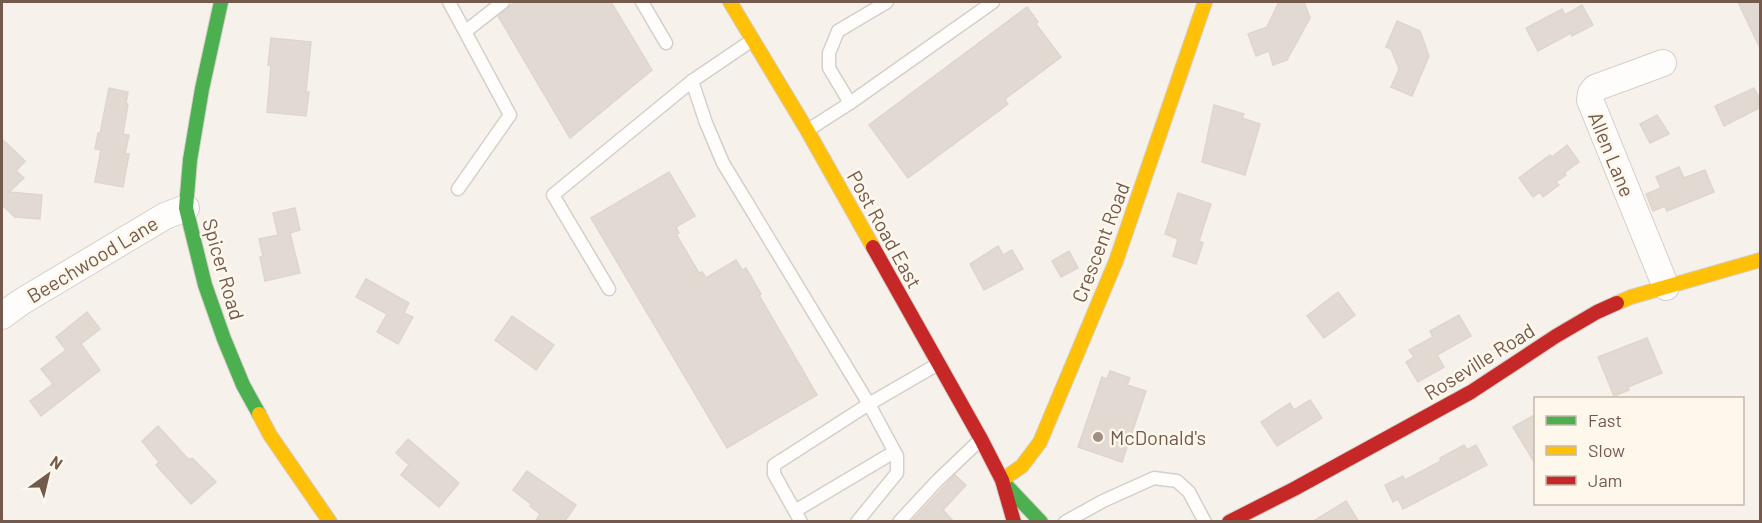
<svg xmlns="http://www.w3.org/2000/svg" width="1762" height="523" font-family="Barlow,sans-serif">
<style>
.building{fill:#e2dad2;stroke:#dfd5cd;stroke-width:1.5}
.lines{fill:none;stroke-linecap:round;stroke-linejoin:round}
.lane-casing{stroke:#d5cfc9;stroke-width:15}
.street-casing{stroke:#d5cfc9;stroke-width:28}
.fast-casing{stroke:#d5cec8;stroke-width:16}
.slow-casing{stroke:#d5cec8;stroke-width:16}
.jam-casing{stroke:#d5cec8;stroke-width:16}
.lane{stroke:#fefdfc;stroke-width:12}
.street{stroke:#fefdfc;stroke-width:26}
.fast{stroke:#4caf50;stroke-width:14}
.slow{stroke:#ffc107;stroke-width:14}
.jam{stroke:#c62828;stroke-width:14}
.poi-dot{fill:#a18f84;stroke:#fef7ec;stroke-width:2}
.labels{text-anchor:middle;dominant-baseline:central;stroke-width:5;stroke-linejoin:round;paint-order:stroke}
.street-label{font-size:20px;fill:#735a4c;stroke:#fef7ec}
.poi-label{font-size:20px;fill:#735a4c;stroke:#fef7ec;text-anchor:start}
</style>
<rect width="100%" height="100%" fill="#f6f2eb"/>
<g class="building">
<path d="M515 2H611L652 70 570 138 498 16Z"/>
<path d="M1279 2H1304L1310 18 1287 60 1273 65 1269 51 1256 56 1248 34 1267 27Z"/>
<path d="M1738 2H1761V50Z"/>
<path d="M1582 5 1593 25 1572 36 1571 33 1538 51 1526 28 1562 9 1565 15Z"/>
<path d="M1027 7 1038 22 1036 24 1061 57 1005 99 1008 104 908 178 869 125Z"/>
<path d="M1397 21 1420 31 1429 56 1412 96 1391 87 1399 69 1391 49 1386 47Z"/>
<path d="M271 38 311 42 306 92H309L306 116 267 112 271 66 268 65Z"/>
<path d="M109 88 128 92 126 103 128 104 123 134 129 135 125 154H129L123 187 95 182 101 150 95 149 98 133 100 134Z"/>
<path d="M1754 88 1761 101V107L1724 126 1715 106Z"/>
<path d="M1214 105 1244 114 1242 118 1260 124 1245 175 1202 162Z"/>
<path d="M1657 115 1669 134 1650 143 1640 124Z"/>
<path d="M2 139 25 161 16 171 24 178 9 192 42 195 40 219 15 217 2 205Z"/>
<path d="M1567 145 1579 162 1564 173 1566 175 1556 182 1559 185 1543 197 1540 192 1533 197 1519 178 1550 155 1552 157Z"/>
<path d="M1679 167 1684 178 1705 170 1714 192 1667 211 1665 206 1653 211 1646 194 1661 188 1656 177Z"/>
<path d="M669 172 695 216 676 227 679 233 676 234 699 273 702 272 706 278 736 260 742 270 746 268 761 294 759 295 817 395 727 448 591 218Z"/>
<path d="M1178 193 1211 204 1199 241 1203 243 1196 264 1173 256 1178 239 1165 234Z"/>
<path d="M295 208 300 230 290 233 300 273 265 281 260 257H263L259 239 278 235 273 213Z"/>
<path d="M998 246 1003 255 1012 250 1023 269 984 290 970 264Z"/>
<path d="M1069 251 1078 268 1061 277 1052 261Z"/>
<path d="M366 279 409 303 404 313 413 317 398 344 377 332 387 314 356 297Z"/>
<path d="M1338 292 1355 315 1324 338 1307 316Z"/>
<path d="M87 312 100 329 81 344 100 370 41 416 30 401 53 384 41 369 66 350 56 337Z"/>
<path d="M1459 315 1471 336 1437 355 1444 367 1418 382 1406 362 1414 357 1409 350 1433 337 1430 331Z"/>
<path d="M512 316 554 345 536 370 495 340Z"/>
<path d="M1647 338 1662 373 1628 387 1629 390 1614 396 1598 357Z"/>
<path d="M1110 371 1130 378 1127 385 1146 391 1122 462 1078 447 1102 377 1107 379Z"/>
<path d="M1310 400 1322 418 1277 446 1261 422 1290 403 1294 410Z"/>
<path d="M1536 414V465L1513 427Z"/>
<path d="M158 426 189 460 192 458 216 482 191 504 156 465 159 462 142 441Z"/>
<path d="M408 439 459 483 439 507 401 475 409 465 396 453Z"/>
<path d="M1464 445 1467 450 1476 445 1487 465 1403 509 1398 499 1393 502 1385 485 1403 476 1405 480 1441 461 1440 458Z"/>
<path d="M527 471 576 505 564 522H535L540 514 530 506 531 504 513 490Z"/>
<path d="M955 475 966 485 943 510 954 522H911Z"/>
<path d="M1346 501 1359 522H1312Z"/>
</g>
<g class="lines">
<defs>
<g id="lane">
<path d="M449 2 510 115 458 189"/>
<path d="M642 2 666 43"/>
<path d="M466 31 503 2"/>
<path d="M692 81 706 123 723 163 869 404 897 456V473L857 522"/>
<path d="M850 103 829 68V53L838 31 887 2"/>
<path d="M808 130 850 103 993 2"/>
<path d="M609 289 553 195 692 81 751 41"/>
<path d="M795 511 894 452"/>
<path d="M801 522 774 474V465L869 404 938 364"/>
<path d="M899 522 937 481 980 440"/>
<path d="M1065 522 1103 501 1154 478 1177 481 1189 492 1205 522"/>
</g>
<g id="street">
<path d="M1663 63 1595 88 1591 93 1590 100 1666 287"/>
<path d="M2 316 21 302 165 216 186 208"/>
</g>
<g id="fast">
<path d="M221 2 202 89 190 160 186 208 205 285 224 339 243 385 259 414"/>
<path d="M1005 484 1041 522"/>
</g>
<g id="slow">
<path d="M730 2 807 130 873 247"/>
<path d="M1617 303 1631 297 1760 260"/>
<path d="M259 414 270 435 330 522"/>
<path d="M1002 480 1022 466 1040 442 1116 261 1205 2"/>
</g>
<g id="jam">
<path d="M873 247 981 439 1002 480 1014 522"/>
<path d="M1229 522 1294 489 1471 392 1556 336 1597 312 1617 303"/>
</g>
</defs>
<use href="#lane" class="lane-casing"/>
<use href="#street" class="street-casing"/>
<use href="#fast" class="fast-casing"/>
<use href="#slow" class="slow-casing"/>
<use href="#jam" class="jam-casing"/>
<use href="#lane" class="lane"/>
<use href="#street" class="street"/>
<use href="#fast" class="fast"/>
<use href="#slow" class="slow"/>
<use href="#jam" class="jam"/>
</g>
<circle class="poi-dot" cx="1098" cy="437" r="6"/>
<g class="labels">
<g class="street-label">
<text transform="translate(1612 154) rotate(68)">Allen Lane</text>
<text transform="translate(885 229) rotate(61)">Post Road East</text>
<text transform="translate(1100 242) rotate(-69)">Crescent Road</text>
<text transform="translate(92 259) rotate(-31)">Beechwood Lane</text>
<text transform="translate(224 269) rotate(74)">Spicer Road</text>
<text transform="translate(1479 361) rotate(-32)">Roseville Road</text>
</g>
<g class="poi-label">
<text x="1110" y="437">McDonald's</text>
</g>
</g>
<rect width="1762" height="523" fill="none" stroke="#735a4c" stroke-width="6"/>
<rect x="1534" y="397" width="210" height="108" fill="#fef7ec" stroke="#c6b8ac" stroke-width="1.5"/>
<rect x="1546" y="416" width="30" height="9" fill="#4caf50" stroke="#c6b8ac" stroke-width="1.5"/>
<text x="1588" y="427" font-size="18" fill="#735a4c">Fast</text>
<rect x="1546" y="446" width="30" height="9" fill="#ffc107" stroke="#c6b8ac" stroke-width="1.5"/>
<text x="1588" y="457" font-size="18" fill="#735a4c">Slow</text>
<rect x="1546" y="476" width="30" height="9" fill="#c62828" stroke="#c6b8ac" stroke-width="1.5"/>
<text x="1588" y="487" font-size="18" fill="#735a4c">Jam</text>
<g transform="translate(48 475) rotate(34)" stroke="#fef7ec" stroke-width="4.5" paint-order="stroke">
<path d="M0-4.5L10 22L0 15L-10 22Z" fill="#735a4c"/>
<text y="-9" font-size="16" font-weight="bold" text-anchor="middle" fill="#735a4c">N</text>
</g>
</svg>
